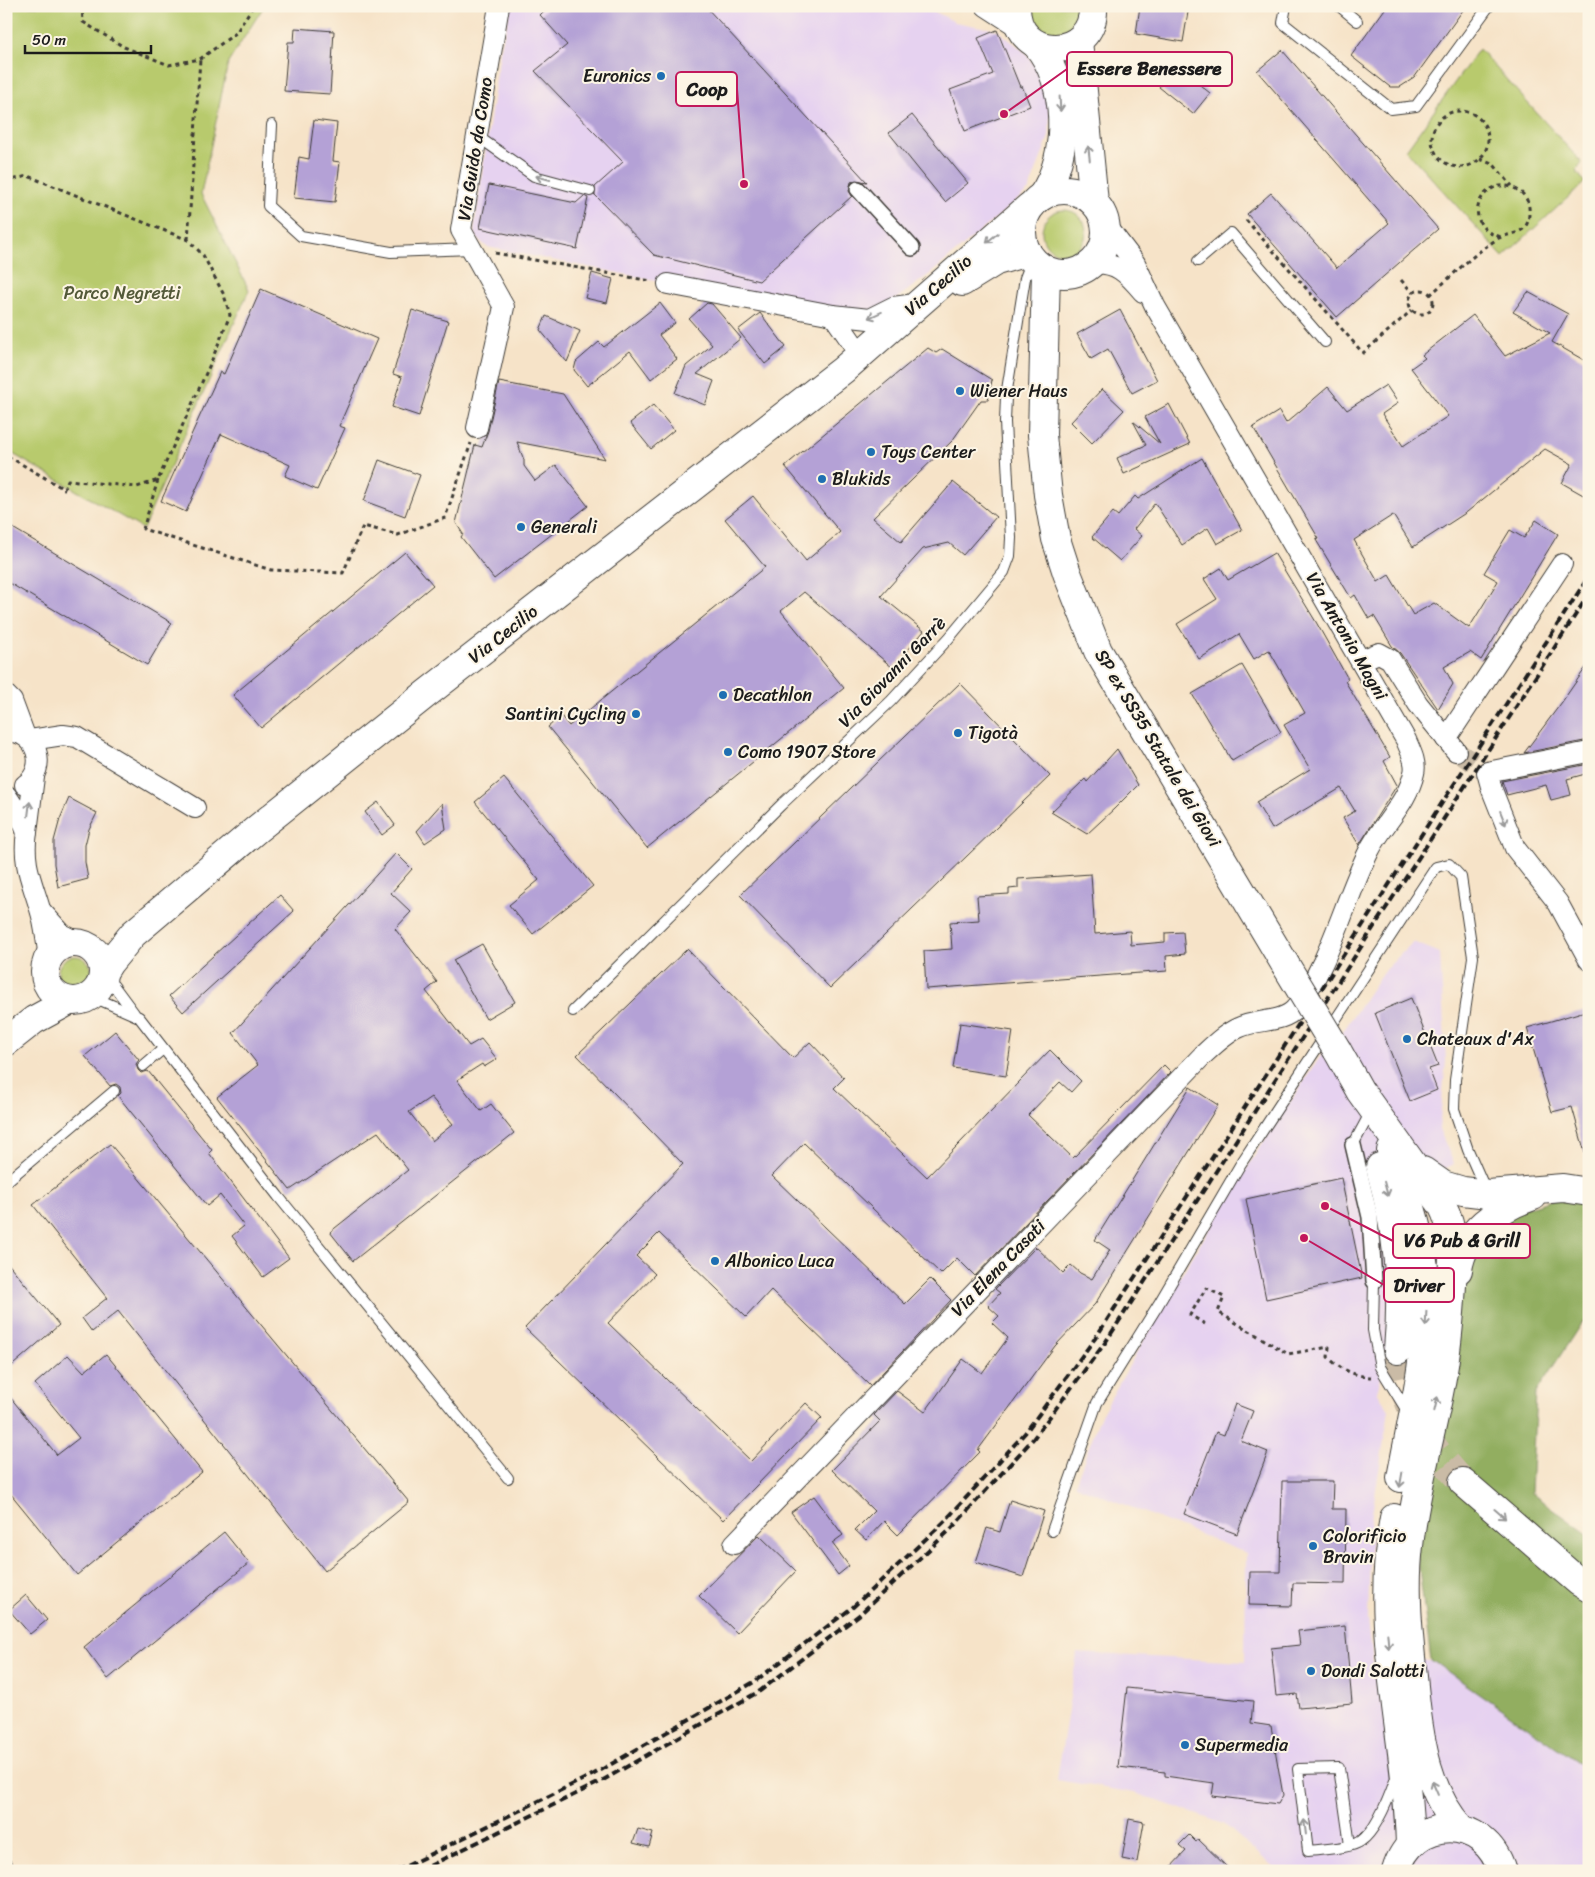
<svg xmlns="http://www.w3.org/2000/svg" width="1595" height="1877" font-family="Sriracha,sans-serif">
<style>
.built{fill:#e6d2f0}
.green{fill:#b8ca6d;stroke:#6a7344}
.forest{fill:#92ae60;stroke:#57653e}
.building{fill:#b4a1d6;fill-rule:evenodd}
.lines{fill:none;stroke-linecap:round;stroke-linejoin:round}
.minor-tunnel{stroke:#cabba6;stroke-width:20;stroke-dasharray:20 10;stroke-linecap:butt}
.primary-tunnel{stroke:#cabba6;stroke-width:28;stroke-dasharray:28 14;stroke-linecap:butt}
.service-casing{stroke:#3d3a36;stroke-width:12}
.pedestrian-casing{stroke:#3d3a36;stroke-width:18}
.minor-casing{stroke:#3d3a36;stroke-width:22}
.primary-casing{stroke:#3d3a36;stroke-width:30}
.path{stroke:#3d3a36;stroke-width:3;stroke-dasharray:4 4;stroke-linecap:butt}
.service{stroke:#fff;stroke-width:10}
.pedestrian{stroke:#fff;stroke-width:15}
.minor{stroke:#fff;stroke-width:20}
.primary{stroke:#fff;stroke-width:28}
.rail{stroke:#1c1c1c;stroke-width:4;stroke-dasharray:8 4;stroke-linecap:butt}
.primary-bridge-casing{stroke:#3d3a36;stroke-width:30;stroke-linecap:butt}
.primary-bridge{stroke:#fff;stroke-width:28}
.oneway{stroke:#999}
.poi-dot{fill:#1f6fb2;stroke:#fcf5e5;stroke-width:2}
.labels{text-anchor:middle;dominant-baseline:central;stroke-width:4;stroke-linejoin:round;paint-order:stroke}
.poi-label{font-size:18px;fill:#1c1c1c;stroke:#fcf5e5;text-anchor:start}
.street-label{font-size:18px;fill:#1c1c1c;stroke:#fcf5e5}
.park-label{font-size:18px;fill:#535938;stroke:#fcf5e5}
.leader{fill:none;stroke:#c2185b;stroke-width:2}
.callout-dot{fill:#c2185b;stroke:#fcf5e5;stroke-width:2}
.callout{fill:#fcf5e5;stroke:#c2185b;stroke-width:2}
.callout-label{font-size:19px;text-anchor:middle;font-weight:bold;fill:#1c1c1c}
</style>
<rect width="100%" height="100%" fill="#fcf5e5"/>
<filter id="ink" filterUnits="userSpaceOnUse"><feTurbulence type="fractalNoise" baseFrequency=".02" numOctaves="2"/><feDisplacementMap in="SourceGraphic" scale="10" xChannelSelector="R" yChannelSelector="G"/><feConvolveMatrix kernelMatrix="1 2 1 2 8 2 1 2 1" color-interpolation-filters="sRGB"/></filter>
<filter id="wash" filterUnits="userSpaceOnUse"><feTurbulence type="fractalNoise" baseFrequency=".0096" numOctaves="4" result="noise"/><feDisplacementMap in="SourceGraphic" scale="20" xChannelSelector="R" yChannelSelector="G"/><feGaussianBlur stdDeviation="1.12" result="paint"/><feColorMatrix in="noise" values="0 0 0 0 0 0 0 0 0 0 0 0 0 0 0 0 0 1.4 0 .05"/><feComposite in="paint" operator="in"/></filter>
<g filter="url(#wash)">
<rect width="100%" height="100%" fill="#f6e3c8"/>
<g class="built">
<path d="M511 6H924L955 22 997 30 1026 53 1039 72 1050 114 1049 136 1029 190 931 273 869 319 833 315 487 247 477 238 474 230 500 52Z"/>
<path d="M1413 942 1440 953 1446 1061 1439 1129 1454 1164 1377 1204 1393 1288 1389 1350 1377 1391 1389 1410 1371 1519 1368 1619 1373 1663 1431 1660 1589 1770V1871H1278L1224 1824 1135 1793 1057 1780 1077 1653 1245 1662 1246 1553 1075 1485 1100 1417 1180 1277 1257 1152 1320 1057 1344 1030 1382 973Z"/>
</g>
<g class="green">
<path d="M6 6H264L228 63 201 194 249 290 143 529 6 450Z"/>
<path d="M1028 6H1079C1079 28 1066 33 1047 35L1033 25Z"/>
<path d="M1479 49 1582 163 1576 171 1585 182 1503 257 1406 150Z"/>
<circle cx="1064" cy="232" r="22"/>
<circle cx="75" cy="973" r="17"/>
</g>
<path class="forest" d="M1555 1199 1589 1202V1326L1582 1322 1536 1393 1531 1493 1589 1535V1770L1431 1660 1414 1531 1461 1265 1512 1212Z"/>
<g id="blocks">
<g class="building">
<path d="M549 6H705L867 182 856 180 851 182 849 191 852 196 759 281 654 255 595 195V187L623 162 535 71 567 45 540 15Z"/>
<path d="M1140 6H1189L1183 42 1136 34Z"/>
<path d="M1387 6H1466L1414 78 1400 87H1390L1351 56Z"/>
<path d="M295 28 334 31 330 94 284 91 288 42H294Z"/>
<path d="M997 30 1020 87 1022 86 1030 106 965 131 950 90 993 74 978 38Z"/>
<path d="M1282 50 1438 229 1337 317 1247 214 1271 193 1337 268 1389 223 1257 71Z"/>
<path d="M1176 66 1210 93 1193 114 1159 87Z"/>
<path d="M912 115 968 183 945 202 889 133Z"/>
<path d="M314 120 337 123 333 161 340 162 335 202 294 198 299 157 309 159Z"/>
<path d="M489 185 576 203 584 196 588 198 577 249 480 228Z"/>
<path d="M592 273 613 279 607 303 585 298Z"/>
<path d="M261 289 377 339 339 426 345 428 317 490 285 476 290 465 221 434 186 512 161 501 220 372 224 374Z"/>
<path d="M1528 292 1568 314 1552 342 1589 363V488L1585 496 1562 483 1572 464 1545 449 1467 512 1413 547 1393 515 1354 540 1378 582 1389 575 1413 615 1434 603 1469 628 1498 581 1484 573 1510 530 1524 538 1536 520 1558 534 1481 660 1470 652 1444 667 1453 684 1438 709 1400 653 1392 646 1374 616 1369 619 1355 595 1351 598 1316 540 1319 539 1253 427 1279 411 1286 423 1328 387 1347 410 1386 385 1398 403 1382 414 1403 446 1448 416 1411 368 1425 358 1422 355 1473 315 1505 356 1550 333 1513 312Z"/>
<path d="M660 303 675 323 659 335 677 359 651 379 630 351 587 386 574 370 576 362 599 342 604 347Z"/>
<path d="M707 303 712 304 741 338 697 374 714 381 705 405 675 393 686 366 712 345 689 319Z"/>
<path d="M412 310 448 321 419 416 392 407 402 377 393 374Z"/>
<path d="M1120 310 1157 380 1132 393 1108 349 1091 359 1077 334Z"/>
<path d="M760 313 786 347 765 364 738 330Z"/>
<path d="M546 316 580 331 567 362 540 330Z"/>
<path d="M928 348 936 353 942 349 992 380 988 400H981L952 441 873 518 901 542 953 482 996 517 963 555 949 543 923 549 881 596 924 631 893 668 804 592 781 611 844 688 647 848 548 727 561 716 569 726 765 567 725 519 753 496 806 561 840 532 785 466Z"/>
<path d="M499 382 563 394 605 459 517 442 524 460V466L535 481 556 465 588 506 494 579 461 537 463 534 456 523 475 445 482 447 488 431Z"/>
<path d="M1102 389 1124 410 1092 443 1071 422Z"/>
<path d="M1169 404 1190 444 1124 474 1117 458 1146 445 1133 421 1160 444 1145 417Z"/>
<path d="M653 405 674 430 651 449 630 423Z"/>
<path d="M1202 458 1242 530 1217 544 1208 528 1182 545 1155 503 1134 529 1142 536 1120 561 1092 537 1113 512 1118 516 1135 496 1138 499Z"/>
<path d="M379 460 420 475 405 516 364 501Z"/>
<path d="M6 524 172 623 147 665 6 581Z"/>
<path d="M405 552 433 585 261 728 233 695Z"/>
<path d="M1274 553 1316 622 1348 679 1345 681 1390 757 1384 761 1397 785 1359 845 1343 818 1355 811 1341 788 1272 829 1256 802 1310 769 1284 725 1305 713 1269 650 1254 659 1239 634 1199 659 1177 624 1217 599 1204 579 1221 568 1228 580Z"/>
<path d="M1589 663V740L1524 753 1562 702Z"/>
<path d="M1242 665 1281 732 1232 761 1192 694Z"/>
<path d="M960 683 1050 776 830 988 740 895Z"/>
<path d="M1117 749 1138 785 1114 809 1087 834 1051 812 1085 779 1087 782Z"/>
<path d="M1589 764V773L1567 779 1571 795 1551 800 1546 785 1507 795 1502 781Z"/>
<path d="M504 778 593 886 533 934 509 905 539 880 475 802Z"/>
<path d="M69 798 97 813 89 829 85 845V862L88 879 58 887 54 864V841L60 819Z"/>
<path d="M378 802 395 825 382 835 365 812Z"/>
<path d="M442 803 446 829 425 843 417 831Z"/>
<path d="M396 853 412 869 391 893 411 912 395 929 437 982 426 991 469 1046 481 1039 497 1059 484 1067 482 1064 457 1080 481 1111 491 1104 514 1133 353 1261 330 1232 408 1170 378 1132 290 1190 217 1097 258 1065 233 1033ZM431 1097 453 1124 432 1141 409 1112Z"/>
<path d="M1091 874 1095 934 1130 931 1131 945 1165 942V933L1183 932 1185 954 1166 956 1167 971 926 989 924 951 952 949 950 922 979 920 977 896 1009 894V889L1018 888V879Z"/>
<path d="M280 895 294 911 183 1012 169 996Z"/>
<path d="M482 944 515 1002 486 1019 453 960Z"/>
<path d="M687 949 793 1058 810 1042 844 1078 834 1088 927 1177 1050 1050 1081 1081 1071 1092 1060 1082 1028 1115 1073 1158 1164 1065 1171 1072 975 1276 957 1258 941 1274 804 1143 772 1176 905 1304 930 1279 951 1300 870 1386 771 1290 746 1317 659 1233 636 1256 655 1274 608 1323 751 1461 806 1403 822 1418 723 1520 525 1328 683 1164 577 1055Z"/>
<path d="M1411 998 1438 1066 1429 1069 1437 1090 1410 1101 1375 1013Z"/>
<path d="M1589 1010V1153H1585L1572 1107 1552 1112 1527 1028Z"/>
<path d="M960 1023 1013 1031 1006 1076 953 1068Z"/>
<path d="M115 1031 139 1060 136 1064 138 1070 141 1073 148 1071 212 1150 209 1153 289 1258 263 1277 232 1236 244 1226 220 1195 207 1206 118 1096 121 1093 120 1087 116 1084 110 1086 85 1056Z"/>
<path d="M1190 1087 1218 1105 1095 1304 1055 1346 978 1450 980 1452 898 1535 884 1521 866 1540 855 1530 874 1511 832 1470 880 1421 874 1415 897 1391 925 1412 963 1359 982 1373 1008 1338 992 1323 999 1316 988 1306 1000 1293 995 1289 1036 1247 1063 1273 1071 1265 1080 1273 1092 1279 1110 1250 1095 1240Z"/>
<path d="M110 1144 409 1502 325 1571 118 1311 92 1332 82 1318 107 1298 33 1205Z"/>
<path d="M1341 1178 1362 1278 1266 1299 1246 1199Z"/>
<path d="M6 1261 59 1325 6 1371Z"/>
<path d="M106 1354 202 1472 77 1575 6 1488V1392L57 1455 79 1438 35 1384 68 1355 84 1372Z"/>
<path d="M1235 1404 1253 1411 1241 1441 1268 1452 1237 1534 1184 1514 1216 1432 1224 1435Z"/>
<path d="M1282 1481H1333L1332 1509H1346L1345 1584 1293 1583 1292 1606 1249 1605 1250 1572H1280Z"/>
<path d="M814 1496 843 1535 832 1543 849 1566 838 1575 791 1512Z"/>
<path d="M1010 1500 1044 1511 1023 1577 976 1562 987 1528 1000 1532Z"/>
<path d="M224 1532 249 1563 108 1679 84 1647Z"/>
<path d="M759 1535 796 1571 737 1633 699 1596Z"/>
<path d="M26 1595 47 1620 30 1634 9 1610Z"/>
<path d="M1345 1626 1352 1703 1299 1708 1297 1694 1276 1696 1271 1648 1300 1645 1298 1631Z"/>
<path d="M1127 1688 1253 1701 1251 1723 1271 1726 1283 1795 1278 1804 1212 1796 1214 1783 1165 1776V1772L1118 1767Z"/>
<path d="M1129 1819 1144 1822 1137 1862 1122 1859Z"/>
<path d="M638 1829 653 1833 649 1847 633 1843Z"/>
<path d="M1189 1835 1196 1842 1198 1839 1231 1871H1167L1186 1851 1179 1845Z"/>
</g>
</g>
</g>
<g filter="url(#ink)">
<use href="#blocks" fill-opacity="0" stroke="#3d3a36" stroke-width="1"/>
<g class="lines">
<path class="minor-tunnel" d="M1456 751 1487 772"/>
<path class="primary-tunnel" d="M1398 1350C1397 1398 1431 1450 1463 1482"/>
<defs>
<g id="service">
<path d="M1286 6 1283 23 1391 109 1416 106 1489 6"/>
<path d="M1339 6 1357 21"/>
<path d="M272 125 268 206 301 236 391 252 472 249"/>
<path d="M477 136 534 176 590 191"/>
<path d="M1198 261 1231 233 1325 342"/>
<path d="M104 977 114 986 134 1013"/>
<path d="M91 996 139 1017 278 1196 508 1478"/>
<path d="M573 1011 782 804 891 701 949 638 1004 572 1010 556 1011 538 1005 422 1006 396 1025 278 1032 260"/>
<path d="M143 1066 163 1049"/>
<path d="M1353 1145 1367 1119"/>
<path d="M6 1182 114 1091"/>
<path d="M1374 1281 1373 1330 1380 1367 1409 1414"/>
<path d="M1052 1531 1097 1403 1158 1305 1240 1165 1436 867 1449 864 1461 877 1473 957 1455 1080 1454 1109 1468 1150 1486 1191"/>
<path d="M1350 1845 1339 1768 1298 1769 1308 1851C1321 1849 1350 1849 1361 1841 1377 1830 1390 1795 1396 1778"/>
<path d="M6 1864 11 1871"/>
</g>
<g id="pedestrian">
<path d="M858 189 912 248"/>
<path d="M1353 1145 1370 1217 1374 1281"/>
</g>
<g id="minor">
<path d="M986 6 1020 28"/>
<path d="M1091 264C1116 261 1127 273 1143 292"/>
<path d="M668 284 833 315 869 319 893 307 916 304"/>
<path d="M833 315 860 354"/>
<path d="M477 428 504 307 461 230 499 6"/>
<path d="M1361 660 1379 653 1390 659 1418 704 1456 751"/>
<path d="M6 695 12 701 25 736"/>
<path d="M6 732C37 729 49 768 25 785"/>
<path d="M1446 739 1562 564"/>
<path d="M30 740 63 735 77 737 195 808"/>
<path d="M1589 752 1487 772 1492 790 1515 848 1558 903 1589 960"/>
<path d="M6 795 20 816 27 832 34 777"/>
<path d="M27 832C22 864 32 881 40 909 45 924 46 941 49 956"/>
<path d="M42 912 62 934 78 942"/>
<path d="M734 1544 1203 1055C1214 1045 1225 1034 1238 1028 1255 1019 1283 1023 1295 1009 1330 965 1344 901 1369 851 1382 825 1408 802 1414 773 1417 762 1410 750 1406 740L1155 306 1135 263 1106 225"/>
</g>
<g id="primary">
<path d="M1016 6C1015 64 1096 60 1093 6"/>
<path d="M1078 41 1094 202"/>
<path d="M1036 44C1069 82 1071 155 1042 196"/>
<circle cx="1064" cy="232" r="42"/>
<path d="M1046 270 1042 435 1048 495 1056 539 1067 573 1098 651 1285 964"/>
<path d="M962 282 996 261 1027 252"/>
<circle cx="74" cy="972" r="29"/>
<path d="M104 971 109 963 133 934 257 829 426 694 843 370 1029 207"/>
<path d="M6 1042 34 1020 69 1001"/>
<path d="M1337 1050 1360 1091 1442 1205C1456 1232 1453 1255 1452 1285 1450 1318 1447 1351 1441 1383 1431 1437 1415 1490 1409 1546 1403 1595 1410 1647 1415 1696 1420 1743 1428 1793 1461 1829"/>
<path d="M1391 1151C1409 1195 1425 1246 1426 1294 1428 1356 1412 1418 1401 1478"/>
<path d="M1380 1167C1397 1231 1404 1284 1398 1350"/>
<path d="M1423 1171 1443 1185 1463 1191 1488 1194 1563 1188 1589 1192"/>
<path d="M1458 1270C1463 1232 1498 1208 1533 1196"/>
<path d="M1463 1482 1579 1582 1589 1588"/>
<path d="M1394 1518C1373 1632 1407 1733 1410 1845"/>
<path d="M1396 1871C1413 1814 1485 1814 1502 1871"/>
</g>
</defs>
<use href="#service" class="service-casing"/>
<use href="#pedestrian" class="pedestrian-casing"/>
<use href="#minor" class="minor-casing"/>
<use href="#primary" class="primary-casing"/>
<g class="path">
<path d="M82 6 83 22 124 47 169 65 200 59 236 33 253 6"/>
<circle cx="1460" cy="139" r="28"/>
<path d="M1480 159 1494 165 1512 186"/>
<path d="M6 181 28 176 188 240 203 255 224 295 230 315 211 362 158 480 137 487 68 480 64 489 6 455"/>
<path d="M1246 220 1363 353 1412 310"/>
<path d="M188 240 200 59"/>
<path d="M495 253 651 281"/>
<path d="M1401 280 1413 293"/>
<circle cx="1421" cy="302" r="12"/>
<path d="M1430 295C1452 276 1474 253 1499 238 1511 232 1528 236 1529 214 1530 205 1527 196 1519 191 1491 172 1462 210 1487 231 1490 234 1497 235 1501 237"/>
<path d="M158 480 143 529 271 570 343 573 363 526 398 535 445 518 471 443"/>
<path d="M1205 1324 1190 1315 1206 1288 1224 1297 1218 1312 1288 1354 1329 1347 1328 1357C1339 1369 1355 1376 1371 1377"/>
</g>
<use href="#service" class="service"/>
<use href="#pedestrian" class="pedestrian"/>
<use href="#minor" class="minor"/>
<use href="#primary" class="primary"/>
<g class="rail">
<path d="M396 1871 594 1774 754 1682 853 1607 944 1522 1025 1433 1096 1337 1589 576"/>
<path d="M419 1871 598 1783 760 1691 859 1615 951 1529 1033 1439 1105 1343 1589 594"/>
</g>
<defs>
<path id="primary-bridge" d="M1285 964 1337 1050"/>
</defs>
<use href="#primary-bridge" class="primary-bridge-casing"/>
<use href="#primary-bridge" class="primary-bridge"/>
</g>
<defs><path id="oneway-shaft" d="M-6 0H5M1.5-3L5.5 0L1.5 3" fill="none" stroke-width="1.6" stroke-linecap="round" stroke-linejoin="round" transform="scale(1.25)"/></defs>
<g class="oneway">
<use href="#oneway-shaft" transform="translate(1060 104) rotate(87)"/>
<use href="#oneway-shaft" transform="translate(1089 153) rotate(-96)"/>
<use href="#oneway-shaft" transform="translate(543 178) rotate(-165)"/>
<use href="#oneway-shaft" transform="translate(992 238) rotate(140)"/>
<use href="#oneway-shaft" transform="translate(875 315) rotate(156)"/>
<use href="#oneway-shaft" transform="translate(29 809) rotate(-83)"/>
<use href="#oneway-shaft" transform="translate(1503 818) rotate(68)"/>
<use href="#oneway-shaft" transform="translate(1386 1189) rotate(75)"/>
<use href="#oneway-shaft" transform="translate(1426 1319) rotate(93)"/>
<use href="#oneway-shaft" transform="translate(1436 1404) rotate(-77)"/>
<use href="#oneway-shaft" transform="translate(1401 1480) rotate(100)"/>
<use href="#oneway-shaft" transform="translate(1500 1514) rotate(41)"/>
<use href="#oneway-shaft" transform="translate(1388 1641) rotate(85)"/>
<use href="#oneway-shaft" transform="translate(1435 1788) rotate(-113)"/>
<use href="#oneway-shaft" transform="translate(1305 1827) rotate(-97)"/>
</g>
</g>
<g class="poi-dot">
<circle cx="661" cy="76" r="5"/>
<circle cx="960" cy="391" r="5"/>
<circle cx="871" cy="452" r="5"/>
<circle cx="822" cy="479" r="5"/>
<circle cx="521" cy="527" r="5"/>
<circle cx="723" cy="695" r="5"/>
<circle cx="636" cy="714" r="5"/>
<circle cx="958" cy="733" r="5"/>
<circle cx="728" cy="752" r="5"/>
<circle cx="1407" cy="1039" r="5"/>
<circle cx="715" cy="1261" r="5"/>
<circle cx="1313" cy="1546" r="5"/>
<circle cx="1311" cy="1671" r="5"/>
<circle cx="1185" cy="1745" r="5"/>
</g>
<g class="labels">
<g class="poi-label">
<text x="651" y="76" text-anchor="end">Euronics</text>
<text x="970" y="391">Wiener Haus</text>
<text x="881" y="452">Toys Center</text>
<text x="832" y="479">Blukids</text>
<text x="531" y="527">Generali</text>
<text x="733" y="695">Decathlon</text>
<text x="626" y="714" text-anchor="end">Santini Cycling</text>
<text x="968" y="733">Tigotà</text>
<text x="738" y="752">Como 1907 Store</text>
<text x="1417" y="1039">Chateaux d'Ax</text>
<text x="725" y="1261">Albonico Luca</text>
<text x="1323" y="1536">Colorificio<tspan x="1323" dy="21">Bravin</tspan></text>
<text x="1321" y="1671">Dondi Salotti</text>
<text x="1195" y="1745">Supermedia</text>
</g>
<g class="street-label">
<text transform="translate(475 149) rotate(-81)">Via Guido da Como</text>
<text transform="translate(938 285) rotate(-41)">Via Cecilio</text>
<text transform="translate(503 634) rotate(-38)">Via Cecilio</text>
<text transform="translate(1347 636) rotate(60)">Via Antonio Magni</text>
<text transform="translate(892 672) rotate(-46)">Via Giovanni Garrè</text>
<text transform="translate(1158 748) rotate(59)">SP ex SS35 Statale dei Giovi</text>
<text transform="translate(998 1268) rotate(-46)">Via Elena Casati</text>
</g>
<g class="park-label">
<text x="122" y="293">Parco Negretti</text>
</g>
</g>
<path class="leader" d="M1004 114L1067 69M744 184L737 89M1325 1206L1393 1241M1304 1238L1384 1285"/>
<g class="callout-dot">
<circle cx="1004" cy="114" r="5"/>
<circle cx="744" cy="184" r="5"/>
<circle cx="1325" cy="1206" r="5"/>
<circle cx="1304" cy="1238" r="5"/>
</g>
<g class="callout">
<rect x="1067" y="52" width="165" height="34" rx="5"/>
<rect x="676" y="72" width="61" height="34" rx="5"/>
<rect x="1393" y="1224" width="137" height="34" rx="5"/>
<rect x="1384" y="1268" width="70" height="34" rx="5"/>
</g>
<g class="callout-label">
<text x="1149" y="75">Essere Benessere</text>
<text x="707" y="96">Coop</text>
<text x="1462" y="1247">V6 Pub &amp; Grill</text>
<text x="1419" y="1292">Driver</text>
</g>
<rect width="1595" height="1877" fill="none" stroke="#fcf5e5" stroke-width="25"/>
<path d="M25 45v8h126v-8" fill="none" stroke="#1c1c1c" stroke-width="2.5"/>
<text x="32" y="45" font-size="15" fill="#1c1c1c" stroke="#fcf5e5" stroke-width="4" paint-order="stroke">50 m</text>
</svg>
